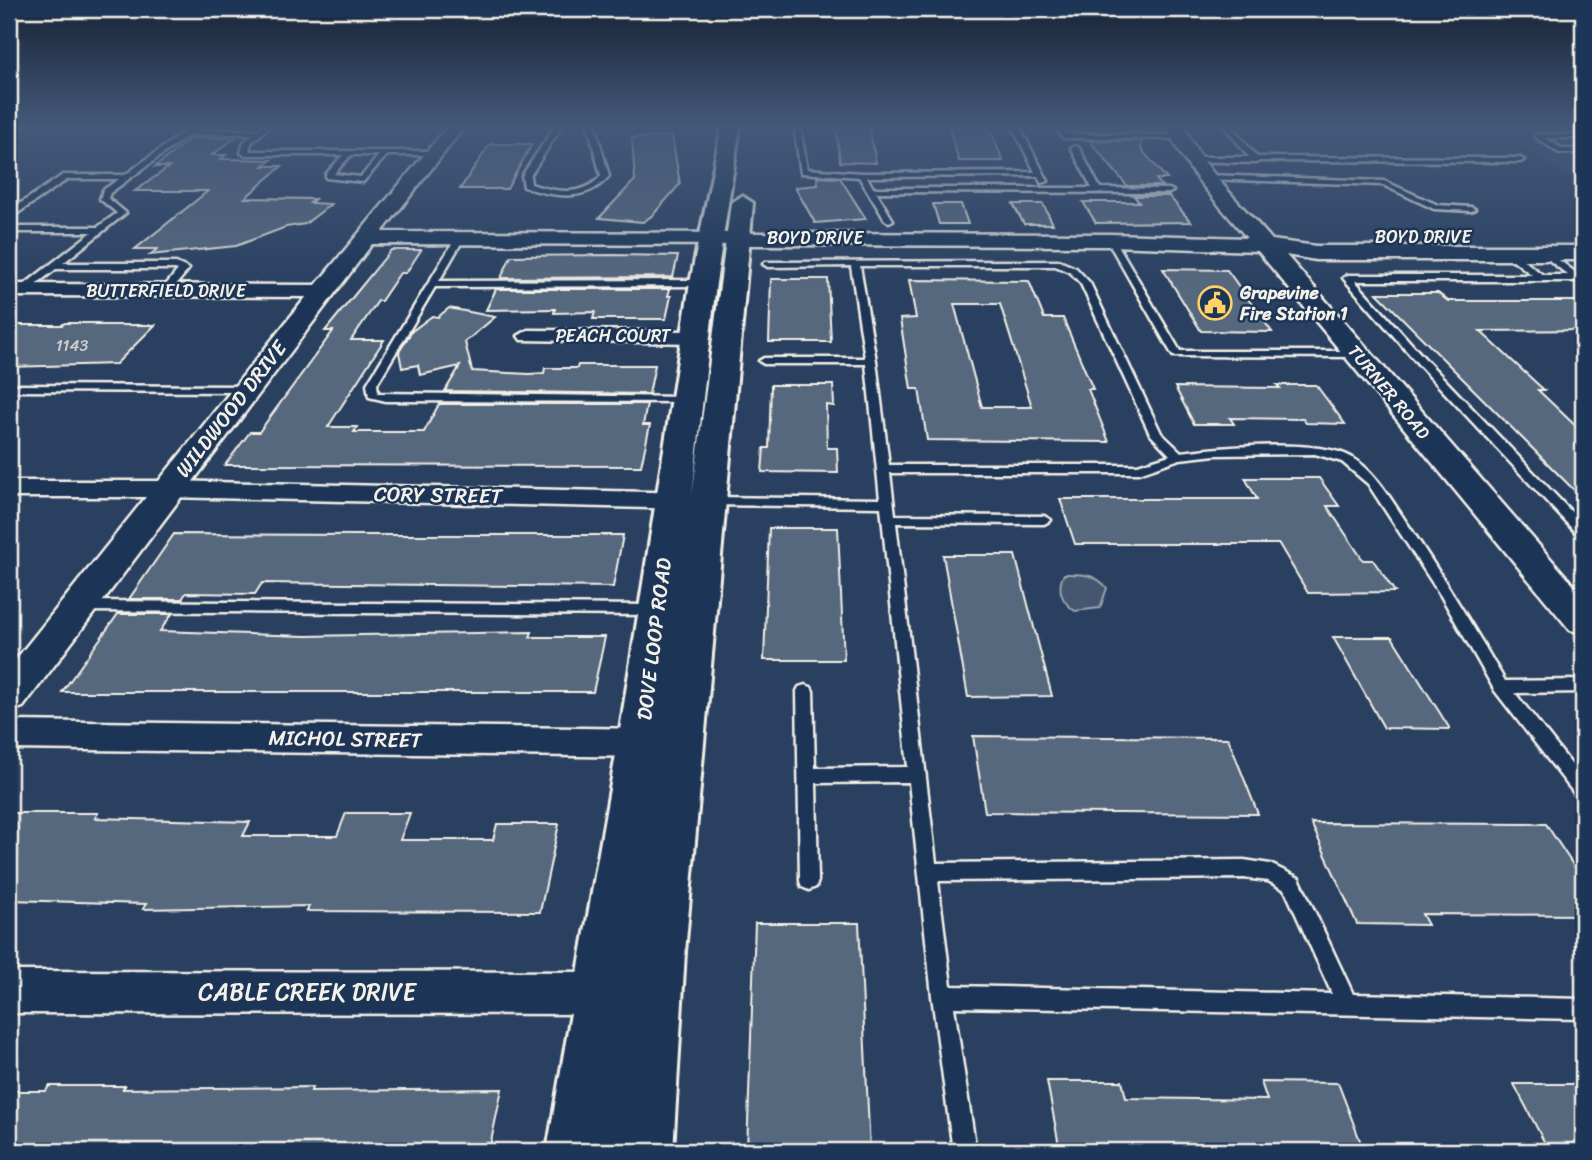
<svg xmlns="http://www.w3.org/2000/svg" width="1592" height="1160" font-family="Sriracha,sans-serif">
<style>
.built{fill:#374c69}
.green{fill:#445771;stroke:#9ca4ac;stroke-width:2}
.building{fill:#56677d;stroke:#f4f1e8;stroke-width:2;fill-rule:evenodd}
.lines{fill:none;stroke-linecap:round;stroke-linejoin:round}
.service-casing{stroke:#f4f1e8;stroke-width:5}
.minor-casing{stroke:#f4f1e8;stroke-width:5}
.tertiary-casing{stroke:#f4f1e8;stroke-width:5}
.secondary-casing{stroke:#f4f1e8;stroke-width:6}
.service{fill:#1d3557;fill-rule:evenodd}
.minor{fill:#1d3557;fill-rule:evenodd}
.tertiary{fill:#1d3557;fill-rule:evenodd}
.secondary{fill:#1d3557;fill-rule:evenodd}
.labels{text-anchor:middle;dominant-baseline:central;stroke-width:5;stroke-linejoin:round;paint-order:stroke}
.far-number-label{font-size:16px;fill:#cccecd}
.far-street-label{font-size:18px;fill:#f4f1e8;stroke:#1d3557}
.far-poi-label{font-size:18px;font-weight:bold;fill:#f4f1e8;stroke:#1d3557;text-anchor:start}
.street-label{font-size:21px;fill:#f4f1e8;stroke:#1d3557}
.near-street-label{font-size:24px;fill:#f4f1e8;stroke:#1d3557}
</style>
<rect width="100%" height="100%" fill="#2a4060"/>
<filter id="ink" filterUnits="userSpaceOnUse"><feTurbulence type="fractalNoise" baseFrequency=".0143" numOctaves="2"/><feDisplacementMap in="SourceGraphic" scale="14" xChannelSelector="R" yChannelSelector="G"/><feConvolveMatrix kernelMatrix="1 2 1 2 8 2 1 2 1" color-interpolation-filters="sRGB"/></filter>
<g filter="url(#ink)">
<path class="built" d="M1490 126H1583V185Z"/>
<path class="green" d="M1064 574C1082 574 1095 573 1107 588L1100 608 1075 611C1062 602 1056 589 1064 574Z"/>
<g class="building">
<path d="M836 126H869L876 163 840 162Z"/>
<path d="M948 126H989L1003 161H959Z"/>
<path d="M1078 126H1144L1143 132H1082Z"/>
<path d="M672 136 680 184 653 215 643 222 599 218 635 180 632 138Z"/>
<path d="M191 138H235L212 155H226L221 159 271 160 263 166H282L245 198 315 199 310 203 331 204 305 224 286 227 236 246 150 255 157 249H135L208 191H135L169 167H155Z"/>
<path d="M1090 141H1142L1141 149 1167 179H1156L1162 186H1127Z"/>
<path d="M490 144H532L507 189H460Z"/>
<path d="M817 177 840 178 866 219 815 223 795 187 818 185Z"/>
<path d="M1134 196H1169L1191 222 1096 223 1083 202H1139Z"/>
<path d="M933 204H961L968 224H939Z"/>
<path d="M1013 204H1043L1053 224H1024Z"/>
<path d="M391 250H421L406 273H400L381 301H378L351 340H384L328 427H357L354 432H424L439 404H647L643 425H650L641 466 225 465 250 432H259L333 331H325Z"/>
<path d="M511 256 613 255 678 256 673 277 501 278Z"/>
<path d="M1163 269 1227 270 1272 332 1201 331Z"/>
<path d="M771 279H828L831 342H769Z"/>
<path d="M909 280 1029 281 1044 318H1063L1093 389H1088L1109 442 927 440 919 389H911L900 319 916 318ZM954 304H1000L1032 407H982Z"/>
<path d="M496 289H670L668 296H671L666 319H593L595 312 554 313 555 309 486 310Z"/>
<path d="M1377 293H1438L1448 301H1583V330L1480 331 1544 390H1538L1583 433V499Z"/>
<path d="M449 308 495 317 465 342 472 371 529 374 544 373 545 368H577L578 365H655L649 394 445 391 460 366 420 375 418 365 402 368 399 352 412 331 432 316 438 317Z"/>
<path d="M65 323H99L96 325H155L116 364 9 367V325H62Z"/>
<path d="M771 385H833L834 406 826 405 827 448H837L838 473 762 472 764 448H769Z"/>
<path d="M1277 385H1316L1345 424 1306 423 1303 419 1230 418 1234 424H1194L1175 387 1280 388Z"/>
<path d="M1245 478H1319L1339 506H1327L1363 560H1373L1395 592 1308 593 1279 544H1075L1060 499H1257Z"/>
<path d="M769 528H838L844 660H764Z"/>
<path d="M174 534 359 535H623L613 587 262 583 255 594 186 593 182 599H129Z"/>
<path d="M943 555H1015L1052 696 968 697Z"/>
<path d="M118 614H172L160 631 305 636 532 632 530 637H605L593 692H62Z"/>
<path d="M1333 637H1392L1450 729 1384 728Z"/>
<path d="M973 736 1228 738 1258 814 985 812Z"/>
<path d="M9 813H98L95 818 250 822 243 836H337L346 813H410L400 840H493L497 824H559L540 912 307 911 309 906 143 909 146 904 9 900Z"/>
<path d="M1311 823 1546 824 1583 880V915L1422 914 1428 925 1357 924Z"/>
<path d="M755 923H859L870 1151H747Z"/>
<path d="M1047 1081H1122L1126 1098 1267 1100 1261 1082 1338 1083 1364 1151H1060Z"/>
<path d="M1514 1084H1583V1151H1549Z"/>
<path d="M49 1086H125L123 1089 312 1087 311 1091 502 1089 489 1151H9V1091H46Z"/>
</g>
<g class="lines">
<defs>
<g id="service">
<path d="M192 126H200L196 130H258L262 126H270L251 143 249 151H435L439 153 435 155H387L363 182 326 178V174L343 155H245L241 153 244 142 253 134H190L110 193 108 198 126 213 63 263H176L189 269 169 293 161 291 178 270 175 269H56L26 292H20V288L92 232H9V227H98L117 213 100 199 103 190 119 179H68L12 217H9V211L63 175H125ZM351 155H379L361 177 334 174Z"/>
<path d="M555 126H562L530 176 531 184C555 192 583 197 601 176L588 126H595L609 176C587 203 554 197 524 187L522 176Z"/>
<path d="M794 126H800L807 169 862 173 1035 172 1012 126H1019L1048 181 1041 183 1038 176 867 177 873 188H1092L1071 148 1075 146 1079 148 1100 188 1169 189 1173 191 1169 193 876 192 893 220 889 222 885 220 859 177 801 173Z"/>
<path d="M1054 126H1061L1065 134 1179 135 1182 137 1179 139 1063 138Z"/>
<path d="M1224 126H1231L1257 157 1520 158 1524 160 1520 162 1259 161 1256 163 1191 161 1190 159 1194 157H1249Z"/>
<path d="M1537 134 1581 135 1579 138H1545L1563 149H1583V153H1559L1535 137Z"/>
<path d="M1207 175 1384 181 1438 205 1471 207 1475 209 1471 211 1434 209 1383 185 1204 179V175Z"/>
<path d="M457 236 464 238 439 281 703 280 708 283 703 286 435 287 377 384 378 393 687 397 693 400 691 402 386 401 369 397 367 384Z"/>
<path d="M1111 237 1115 240 1180 351H1357L1362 354 1357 357 1173 356 1107 240Z"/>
<path d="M1510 250 1543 275H1568L1540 253 1547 251 1579 275H1583V281H1355L1427 361 1583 524V536L1578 535 1419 365 1343 278 1348 275H1532L1507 255V251Z"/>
<path d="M1059 261 1076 268 1090 283 1161 433 1181 452C1219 447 1318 438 1351 457 1377 472 1392 502 1409 526 1443 577 1474 628 1505 681L1583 680V692L1515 693 1583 779V800L1577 797 1495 691 1441 596 1368 484 1342 462 1315 454 1215 455 1180 459 1139 473H890L895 515 1044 516 1051 520 1044 524 896 523 936 863 1244 860 1270 864 1299 878 1353 994 1583 999V1019L954 1007 976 1151H953L932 996 909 782 816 783 818 881 816 887 809 890 802 887 800 881 797 691 799 687 805 685 811 687 813 691 815 768 908 767 881 507 709 505 703 501 709 497 880 499 866 364H764L759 361 764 358H865L851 266 768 267 763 264 765 262ZM860 266H1055L1070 272 1081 284 1150 434 1170 455 1138 465H889L876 361ZM1244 878 1268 881 1285 890 1332 994 951 986 938 881Z"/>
<path d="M9 385 247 386 252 389 247 392 9 391Z"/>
<path d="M81 601 656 605 661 606 663 610 661 614 656 615 81 611 76 610 74 606 76 602Z"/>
</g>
<g id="minor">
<path d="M9 126H24L9 134Z"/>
<path d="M9 284 323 285 332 291 323 297 9 296Z"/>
<path d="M528 330 697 331 707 337 697 343 521 340 518 336Z"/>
<path d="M9 481H168L692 493 701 495 705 501 701 507 692 509 168 497H9Z"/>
<path d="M9 721 657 729 669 733 674 743 669 753 657 757 9 749Z"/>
<path d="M9 971 604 972 619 978 625 993 619 1008 604 1014 9 1013Z"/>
</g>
<path id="tertiary" d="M448 126H465L382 232 1111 234 1247 238C1224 210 1176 160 1168 126H1185C1195 161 1248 211 1272 240L1316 246H1583V260H1316L1286 255 1583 596V633L1570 630 1258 251 1111 246 372 244 23 707 9 712V668L315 286Z"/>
<path id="secondary" d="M722 126H740L716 283 692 496 731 203 742 196 753 203 685 952 673 1151H547L618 743 690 283Z"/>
</defs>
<use href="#service" class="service-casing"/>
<use href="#minor" class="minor-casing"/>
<use href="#tertiary" class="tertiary-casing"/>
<use href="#secondary" class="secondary-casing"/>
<use href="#service" class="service"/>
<use href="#minor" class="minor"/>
<use href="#tertiary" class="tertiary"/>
<use href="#secondary" class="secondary"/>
</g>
</g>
<linearGradient id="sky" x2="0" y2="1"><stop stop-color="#172335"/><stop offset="0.44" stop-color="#44597a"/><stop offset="1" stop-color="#44597a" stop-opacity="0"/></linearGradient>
<rect width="1592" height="289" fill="url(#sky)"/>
<defs>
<symbol id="civic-ring" viewBox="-11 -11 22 22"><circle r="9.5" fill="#1d3557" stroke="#ffd166" stroke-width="1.5"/><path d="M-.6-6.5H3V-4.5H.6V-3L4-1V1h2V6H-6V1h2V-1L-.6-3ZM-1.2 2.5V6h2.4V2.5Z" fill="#ffd166"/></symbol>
</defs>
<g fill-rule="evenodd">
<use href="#civic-ring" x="1196" y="284" width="38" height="38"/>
</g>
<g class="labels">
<g class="far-number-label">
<text x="72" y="345">1143</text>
</g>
<g class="far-street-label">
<text x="1423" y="237">BOYD DRIVE</text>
<text x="815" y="238">BOYD DRIVE</text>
<text x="166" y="291">BUTTERFIELD DRIVE</text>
<text x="613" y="336">PEACH COURT</text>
<text transform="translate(1389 392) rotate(50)">TURNER ROAD</text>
</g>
<g class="far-poi-label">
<text x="1240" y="293">Grapevine<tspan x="1240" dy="21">Fire Station 1</tspan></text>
</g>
<g class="street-label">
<text transform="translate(231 409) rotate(-52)">WILDWOOD DRIVE</text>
<text transform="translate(438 495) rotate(1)">CORY STREET</text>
<text transform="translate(654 639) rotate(-83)">DOVE LOOP ROAD</text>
<text transform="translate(345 739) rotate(1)">MICHOL STREET</text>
</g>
<g class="near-street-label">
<text x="307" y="992">CABLE CREEK DRIVE</text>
</g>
</g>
<rect width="1592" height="1160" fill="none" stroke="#1d3557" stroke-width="35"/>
<rect x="18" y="18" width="1557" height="1125" fill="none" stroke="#f4f1e8" stroke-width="2.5" filter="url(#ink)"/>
</svg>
